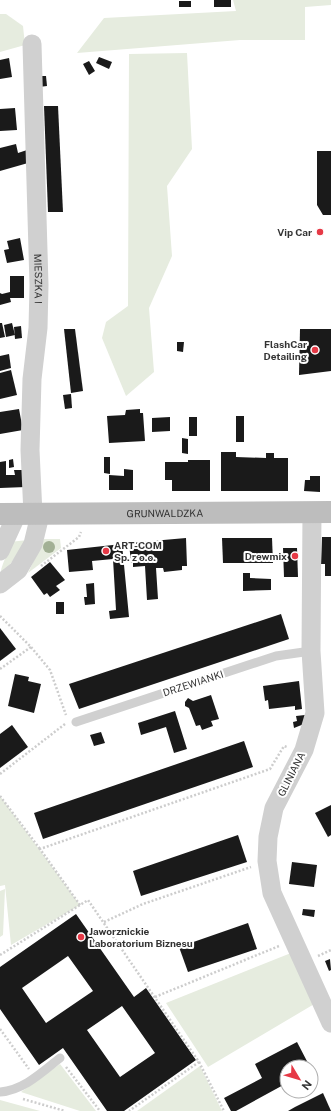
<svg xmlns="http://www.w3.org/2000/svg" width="331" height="1111" font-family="'Public Sans',sans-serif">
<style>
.green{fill:#e6ecdf}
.building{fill:#1a1a1a;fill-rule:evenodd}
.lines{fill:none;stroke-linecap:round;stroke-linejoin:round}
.path{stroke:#cdcdcd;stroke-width:2.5;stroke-dasharray:2 2;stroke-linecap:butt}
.lane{stroke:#d0d0d0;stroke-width:9}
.street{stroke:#d0d0d0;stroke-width:19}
.secondary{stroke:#bdbdbd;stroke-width:22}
.tree{fill:#a2b095}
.poi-dot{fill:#e63946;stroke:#fff;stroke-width:1.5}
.labels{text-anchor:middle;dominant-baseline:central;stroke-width:4;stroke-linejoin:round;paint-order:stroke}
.poi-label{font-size:10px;font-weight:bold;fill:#333;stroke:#fff;text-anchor:end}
.street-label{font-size:10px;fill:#333;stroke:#fff}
</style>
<rect width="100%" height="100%" fill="#fff"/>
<g class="green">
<path d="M233 0H331V5L305 7V40H240L77 53 104 18 236 11Z"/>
<path d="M0 14H6L23 26 25 45 0 52Z"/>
<path d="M187 53 192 149 167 186 172 256 149 308 154 372 126 396 102 338 106 322 128 306 129 54Z"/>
<path d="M44 539H60L61 548 28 573Z"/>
<path d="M28 540 0 578C0 565 10 552 9 542Z"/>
<path d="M0 796 80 905 11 945 5 885 0 886Z"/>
<path d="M5 889 3 935 0 937V891Z"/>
<path d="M291 953 316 1003 208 1067 166 1003Z"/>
<path d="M60 1064 96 1111H80L21 1092Z"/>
<path d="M200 1066 222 1111H137Z"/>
<path d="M0 1100 40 1111H0Z"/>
</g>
<g class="building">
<rect x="214" y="0" width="17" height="7"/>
<rect x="179" y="1" width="12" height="6"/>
<path d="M99 57 112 62 109 69 96 63Z"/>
<path d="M9 58 12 77 0 79V60Z"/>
<path d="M89 61 95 71 89 75 83 64Z"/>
<path d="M38 76H46L47 86 39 87Z"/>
<path d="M44 106H58L63 212H48Z"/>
<path d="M15 108 17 130 0 131V109Z"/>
<path d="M16 144 18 153 27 150 28 163 0 171V148Z"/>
<path d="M317 151H331V215H323L317 205Z"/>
<path d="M20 238 24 260 7 263 4 250 9 249 7 241Z"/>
<path d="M10 276H24V298H10L11 302 0 305V293L2 294 10 292Z"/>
<path d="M0 323H2L5 337 0 338Z"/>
<path d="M12 323 15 335 6 337 4 325Z"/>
<path d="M21 326 22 338 15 339 14 327Z"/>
<path d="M64 329H75L83 391 71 393Z"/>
<path d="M300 329H331V371L299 375Z"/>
<path d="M177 342H184L183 352 177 351Z"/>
<path d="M9 354 11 368 0 371V356Z"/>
<path d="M11 370 17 395 0 399V373Z"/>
<path d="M71 394 72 408 65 409 63 395Z"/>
<path d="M19 409 23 430 0 434V412Z"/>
<path d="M140 409V413H143L145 441 109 443 107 416 125 415 126 410Z"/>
<rect x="236" y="416" width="8" height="26"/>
<path d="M170 417V431L152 432V418Z"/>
<rect x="189" y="417" width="8" height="19"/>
<path d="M182 438 188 439V454L182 453Z"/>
<path d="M221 452H236V457L266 458V453H274V458H288V491H221Z"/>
<path d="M104 457H110V474L104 473Z"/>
<path d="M13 459 14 467 9 468V460Z"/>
<path d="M188 460H210V491H172V480H165V462H188Z"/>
<path d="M6 461V475H15L14 470H26V487L0 488V462Z"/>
<path d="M124 469 133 470V490H109V475L124 476Z"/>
<path d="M310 476H320V492L304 491 305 480H310Z"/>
<path d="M322 537H331V576H325V564H321Z"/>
<path d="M186 538 187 566H182V570L164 572 163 568H156L158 599 147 600 145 566 133 567V562L131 563 129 543Z"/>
<path d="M222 538H272L273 563H223Z"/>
<path d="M122 544 129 617 110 619 109 611 116 610 113 559 92 561 93 570 69 572 67 550Z"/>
<path d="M283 548H297L298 577H284Z"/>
<path d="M50 562 65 580 56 586 60 590 50 597 47 593 44 595 31 577Z"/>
<path d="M243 573H250V578L271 579V590L243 591Z"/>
<path d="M94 583 95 604 85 605 84 597H87L86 584Z"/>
<rect x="56" y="602" width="8" height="12"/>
<path d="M281 614 289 639 79 709 69 684Z"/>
<path d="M0 628 16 649 0 661Z"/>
<path d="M15 674 29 677 28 681 41 684 34 713 8 706Z"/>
<path d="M299 681 302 709 295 710V706L269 709 268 700 265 701 263 686Z"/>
<path d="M211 695 219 719 211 721 213 726 202 730 200 725 196 726 189 708 185 706V702L188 698 193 701Z"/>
<path d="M175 711 187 749 174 753 166 727 141 735 138 723Z"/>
<path d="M305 715 304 724 294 728 293 722 297 721 296 716Z"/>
<path d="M12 725 28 747 0 768V734Z"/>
<path d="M101 732 105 743 94 746 90 735Z"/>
<path d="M244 741 253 767 43 839 34 813Z"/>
<path d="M331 805V835L328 837 315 813Z"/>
<path d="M238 835 247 862 141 896 133 871Z"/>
<path d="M292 862 317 865 314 887 289 884Z"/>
<path d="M303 909 315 910 314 917 302 915Z"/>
<path d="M76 914 134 997 146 988 196 1060 124 1111H107L63 1048 39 1065 0 1009V967ZM68 956 93 991 46 1023 22 988ZM122 1006 155 1053 120 1077 87 1030Z"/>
<path d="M248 923 257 949 188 972 179 947Z"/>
<path d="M330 959 331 970 329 971 325 961Z"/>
<path d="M297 1042 310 1067H287V1083L236 1111H231L224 1098 262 1078 255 1064Z"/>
<path d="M323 1093 331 1111H288L295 1107Z"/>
</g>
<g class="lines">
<g class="path">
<path d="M41 566 79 537 81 532"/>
<path d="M0 616 31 647 50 670 66 715"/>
<path d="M0 669 31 647"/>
<path d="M0 774 65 724"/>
<path d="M0 796 40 849"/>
<path d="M80 905 40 849 270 769 284 746 287 747"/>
<path d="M104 922 143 904 251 867"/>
<path d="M0 955 88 900 199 1062 129 1111"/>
<path d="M318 956 331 950"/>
<path d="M155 997 279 946"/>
<path d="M0 1029 29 1069"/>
<path d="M199 1062 224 1111"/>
<path d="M66 1067 100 1111"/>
<path d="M23 1099 65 1111"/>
</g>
<g class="lane">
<path d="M76 722 276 656 311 651"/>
<path d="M0 1092C24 1090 42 1072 60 1058"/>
</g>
<g class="street">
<path id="s1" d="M32 44 39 285 38 328 32 379 30 450 33 514"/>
<path d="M312 512 311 651 315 713 304 750 274 808 268 837 267 861 272 893 331 1023"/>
<path d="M0 551 17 514"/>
<path d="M0 584 18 570 33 544 40 515"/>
</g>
<path class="secondary" id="s2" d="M0 514 331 512"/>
</g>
<circle class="tree" cx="49" cy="547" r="6"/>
<g class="poi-dot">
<circle cx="320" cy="232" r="4"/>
<circle cx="315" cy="350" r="4"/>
<circle cx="106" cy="551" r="4"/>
<circle cx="295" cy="556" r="4"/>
<circle cx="81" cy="937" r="4"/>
</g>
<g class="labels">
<g class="poi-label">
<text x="312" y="232">Vip Car</text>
<text x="307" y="344">FlashCar<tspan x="307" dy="12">Detailing</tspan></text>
<text x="114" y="545" text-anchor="start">ART-COM<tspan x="114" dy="12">Sp. z o.o.</tspan></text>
<text x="287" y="556">Drewmix</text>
<text x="89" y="931" text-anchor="start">Jaworznickie<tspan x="89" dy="12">Laboratorium Biznesu</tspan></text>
</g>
<g class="street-label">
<text stroke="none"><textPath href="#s1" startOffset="235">MIESZKA I</textPath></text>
<text stroke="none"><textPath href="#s2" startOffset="165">GRUNWALDZKA</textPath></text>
<text transform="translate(193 683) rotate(-18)">DRZEWIANKI</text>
<text transform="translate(291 774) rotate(-63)">GLINIANA</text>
</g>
</g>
<g transform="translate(299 1079) rotate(128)"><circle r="19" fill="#ffffff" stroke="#adadad"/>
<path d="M0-3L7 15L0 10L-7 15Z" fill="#e63946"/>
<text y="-6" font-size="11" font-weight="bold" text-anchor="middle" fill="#333333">N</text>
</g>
</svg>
